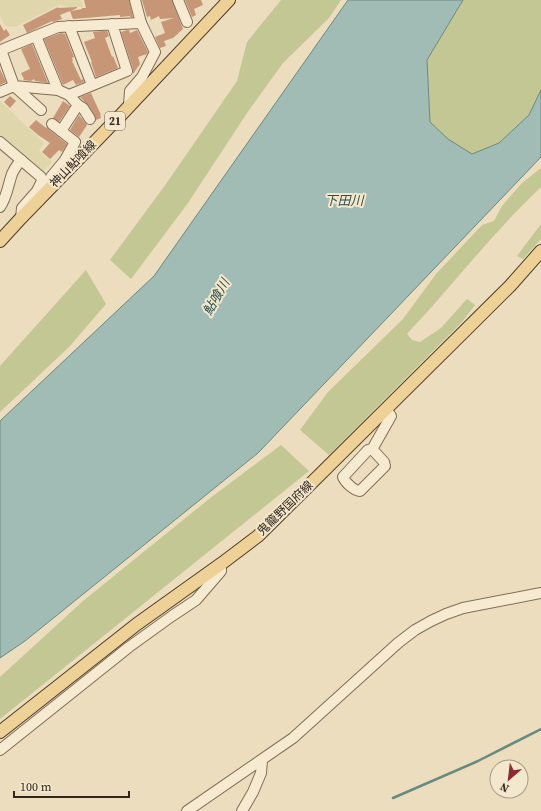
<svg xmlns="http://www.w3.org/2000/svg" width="541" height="811" font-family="'Source Serif 4','Noto Sans JP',serif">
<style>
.farmland{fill:#e0d6ac}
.green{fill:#c2c793}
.water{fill:#a1bcb4;stroke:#6a8981}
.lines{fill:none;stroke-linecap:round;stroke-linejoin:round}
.stream{stroke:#6a8981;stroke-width:2.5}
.building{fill:#c79676}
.minor-casing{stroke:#826d58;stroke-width:12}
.major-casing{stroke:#4f3c2c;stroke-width:14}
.minor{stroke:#f6ead1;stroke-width:10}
.major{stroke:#edd197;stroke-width:12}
.labels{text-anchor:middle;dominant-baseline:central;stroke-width:4;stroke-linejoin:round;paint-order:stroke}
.shield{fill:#f3e7cd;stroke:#6c6051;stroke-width:1}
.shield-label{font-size:11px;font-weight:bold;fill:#32261c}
.street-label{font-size:12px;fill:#32261c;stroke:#f3e7cd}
.water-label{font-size:13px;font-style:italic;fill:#2c514e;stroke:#f3e7cd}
</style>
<rect width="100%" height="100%" fill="#ebddbe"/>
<g class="farmland">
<path d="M0 0H81L83 7H70L59 5 15 27 5 26 0 15Z"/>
<path d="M0 101 44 143 39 151 52 162 40 174 0 139Z"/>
</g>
<g class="green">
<path d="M281 0H341L329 18 283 63 247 113 188 203 131 279 110 260 166 184 237 81 247 42Z"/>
<path d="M463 0H541V90L529 115 499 143 472 154 448 139 430 122 427 60Z"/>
<path d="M541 168V187C503 223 470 263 436 302 427 313 416 323 407 334L412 340 420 342 441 328 467 299 475 305 462 322 329 455 300 430 328 392 403 319 436 274 482 225 494 221 502 206 522 183Z"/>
<path d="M541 224V239L523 259 517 256Z"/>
<path d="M86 270 106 304 69 347 0 412V366Z"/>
<path d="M281 445 309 471 0 719V677L83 601 209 499Z"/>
</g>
<path class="water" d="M348 0H463L427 60 430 122 448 139 472 154 499 143 529 115 541 90V157L258 453 25 641 0 658V421L154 276Z"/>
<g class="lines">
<path class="stream" d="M393 798 478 761 541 729"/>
</g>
<g class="building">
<path d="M84 0H129L133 17H130V16L120 17V15L73 19 70 11 60 15 62 19 53 22 52 21 27 33 23 25 58 7V8L77 7V8L71 11 82 9V8H86Z"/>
<path d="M142 0H172L183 29 173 38 164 41 166 46 160 48 155 37 165 33 161 22 174 18 160 19 159 16 151 20 150 16 147 17Z"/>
<path d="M185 0H201L203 5 194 9 196 15 192 17Z"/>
<path d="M0 24 4 31 6 29 10 35 0 42Z"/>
<path d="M127 30H129L130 33 137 30 148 52 147 54 138 57 140 64 133 74V69L121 32Z"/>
<path d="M103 31H107L109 36 105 38 112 57 113 56 118 68 96 77 91 62H92L84 42 95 38 93 32Z"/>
<path d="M61 33 65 34 74 57 72 58 73 61H72L81 80 83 79 84 82 76 85 73 80 63 85 44 39Z"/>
<path d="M32 44 48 83 35 81 34 79 31 81 23 80 24 79 21 73 30 69 21 49Z"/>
<path d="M0 69 6 82 0 85Z"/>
<path d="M91 93 101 115H100L101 118 96 120 95 116 88 105 80 97Z"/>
<path d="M10 96 16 101 10 108 4 102Z"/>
<path d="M63 101 70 106 59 122 53 118Z"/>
<path d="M79 115 87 125 79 137 70 130Z"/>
<path d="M36 120 46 128V127L67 144 62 152 59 150 50 159 42 152 50 143 38 135 29 127Z"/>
</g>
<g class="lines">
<defs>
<g id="minor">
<path d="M178 0 187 22"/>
<path d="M112 24 127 71 69 95 58 90 14 86 1 50 58 27 141 23"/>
<path d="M69 26 92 85"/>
<path d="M36 36 58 90"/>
<path d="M0 92 14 86 41 110"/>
<path d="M78 105 83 108 90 119"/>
<path d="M129 105 130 91 142 77 155 52 141 23 135 0"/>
<path d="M52 124 61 131 78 105 69 95"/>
<path d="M0 142 41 177 42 181 37 191 22 208 21 218"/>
<path d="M51 187V177L65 160 75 142 61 131"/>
<path d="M0 207C7 197 8 185 12 174 14 169 17 165 21 160"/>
<path d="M372 449 384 462 385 466 360 491C354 491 345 482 343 477L368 450 372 449 374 446 391 416 386 409"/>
<path d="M0 750 129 647 172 616 196 600 221 571V564"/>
<path d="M187 811 293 738 398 643 415 630 431 621 446 614 463 608 541 593"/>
<path d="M242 811 253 792 261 773 262 760"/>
</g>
<g id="major">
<path d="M0 241 21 218 120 116 229 0"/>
<path d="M0 732 137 624 221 564 258 536 510 286 541 251"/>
</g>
</defs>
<use href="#minor" class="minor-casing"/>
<use href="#major" class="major-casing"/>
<use href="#minor" class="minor"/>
<use href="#major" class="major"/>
</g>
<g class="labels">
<rect class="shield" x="105" y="112" width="20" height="18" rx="3"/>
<g class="shield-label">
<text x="115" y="121">21</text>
</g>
<g class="street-label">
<text transform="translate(73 164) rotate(-46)">神山鮎喰線</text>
<text transform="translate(285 508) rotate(-44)">鬼籠野国府線</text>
</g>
<g class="water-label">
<text x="344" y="200">下田川</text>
<text transform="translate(216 297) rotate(-60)">鮎喰川</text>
</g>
</g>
<g transform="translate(509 779) rotate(208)"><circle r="19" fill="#f3e7cd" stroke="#a69a86"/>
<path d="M0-3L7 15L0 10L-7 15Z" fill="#8d2c2e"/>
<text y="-6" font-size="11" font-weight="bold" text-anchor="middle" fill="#32261c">N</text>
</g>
<path d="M14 791v6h115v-6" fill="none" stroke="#32261c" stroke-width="2"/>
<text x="20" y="791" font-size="12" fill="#32261c" stroke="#f3e7cd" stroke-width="3" paint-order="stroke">100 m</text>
</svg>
